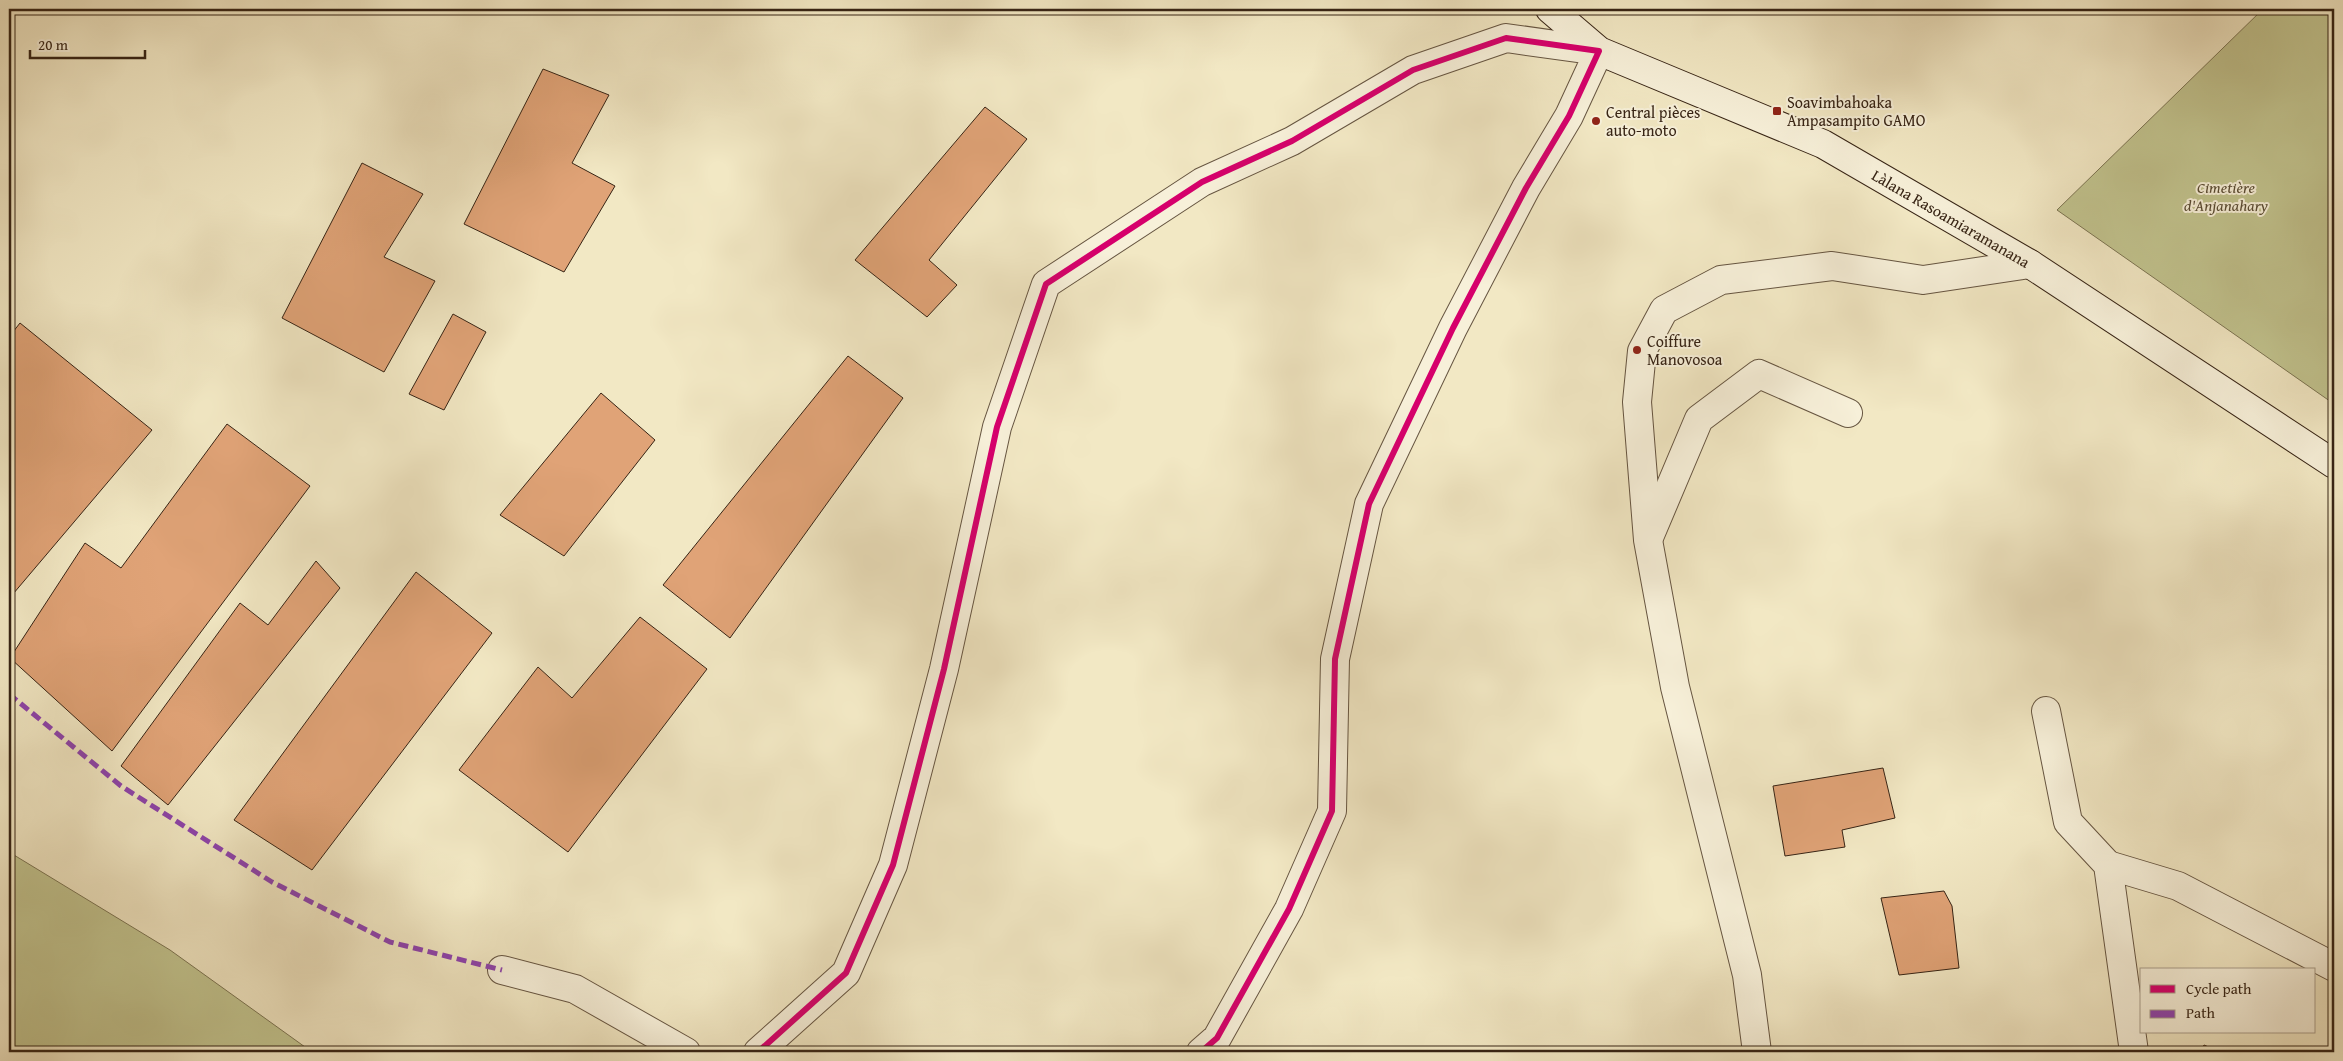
<svg xmlns="http://www.w3.org/2000/svg" width="2343" height="1061" font-family="'Gentium Book Plus',serif">
<style>
.green{fill:#c2c48f;stroke:#7c7452}
.building{fill:#e0a377;stroke:#372415}
.lines{fill:none;stroke-linecap:round;stroke-linejoin:round}
.minor-casing{stroke:#665541;stroke-width:30}
.secondary-casing{stroke:#372415;stroke-width:30}
.minor{stroke:#f7f0d9;stroke-width:28}
.secondary{stroke:#f7f0d9;stroke-width:28}
.quiet{stroke:#8e44ad;stroke-width:5;stroke-dasharray:10 5;stroke-linecap:butt}
.cycleway-casing{stroke:#f7f0d9;stroke-width:9}
.cycleway{stroke:#d6006c;stroke-width:6}
.poi-dot{fill:#8f2418;stroke:#f7f0d9;stroke-width:2}
.labels{text-anchor:middle;dominant-baseline:central;stroke-width:4;stroke-linejoin:round;paint-order:stroke}
.poi-label{font-size:16px;fill:#372415;stroke:#f7f0d9;text-anchor:start}
.park-label{font-size:16px;font-style:italic;fill:#5a4c34;stroke:#f7f0d9}
.street-label{font-size:16px;fill:#372415;stroke:#f7f0d9}
</style>
<rect width="100%" height="100%" fill="#f2e8c4"/>
<filter id="stains"><feTurbulence type="fractalNoise" baseFrequency=".004" numOctaves="4"/><feColorMatrix values="0 0 0 0 .2 0 0 0 0 .09 0 0 0 0 .02 0 0 0 .5 -.17"/></filter>
<radialGradient id="worn" r=".72"><stop offset=".6" stop-color="#630" stop-opacity="0"/><stop offset="1" stop-color="#630" stop-opacity=".3"/></radialGradient>
<g class="green">
<path d="M2263 9H2334V404L2057 210Z"/>
<path d="M9 852 170 950 312 1052H9Z"/>
</g>
<g class="building">
<path d="M543 69 609 95 572 163 615 186 564 272 464 224Z"/>
<path d="M985 107 1027 139 929 260 957 285 927 317 855 260Z"/>
<path d="M362 163 423 194 384 257 435 281 384 372 282 318Z"/>
<path d="M453 314 486 332 444 410 409 394Z"/>
<path d="M20 323 152 430 13 594 9 591V337Z"/>
<path d="M848 356 903 398 730 638 663 585Z"/>
<path d="M601 393 655 440 564 556 500 515Z"/>
<path d="M227 424 310 486 112 751 10 658 85 543 121 568Z"/>
<path d="M316 561 340 588 168 805 121 766 240 603 268 625Z"/>
<path d="M416 572 492 633 312 870 234 820Z"/>
<path d="M640 617 707 669 568 852 459 770 538 667 572 698Z"/>
<path d="M1883 768 1895 818 1842 830 1845 847 1785 856 1773 786Z"/>
<path d="M1944 891 1952 906 1959 968 1899 975 1881 898Z"/>
<path d="M2204 1045 2220 1052H2200Z"/>
<path d="M1930 1050 1995 1051V1052H1930Z"/>
</g>
<g class="lines">
<defs>
<g id="minor">
<path d="M1650 535 1699 419 1759 374 1848 413"/>
<path d="M2046 711 2068 822 2108 865 2134 1052"/>
<path d="M2108 865 2178 886 2334 967"/>
<path d="M502 970 575 989 686 1052"/>
<path d="M758 1052 846 973 893 865 944 669 997 427 1046 284 1202 182 1292 141 1413 70 1506 38 1599 51 1569 116 1526 188 1453 328 1369 504 1335 659 1332 811 1289 909 1217 1038 1201 1052"/>
<path d="M1757 1052 1747 975 1675 687 1648 540 1637 402 1642 351 1664 310 1721 280 1832 266 1923 280 2030 264"/>
</g>
<g id="secondary">
<path id="s1" d="M1550 9 1599 51 1823 144 2030 264 2334 464"/>
</g>
</defs>
<use href="#minor" class="minor-casing"/>
<use href="#secondary" class="secondary-casing"/>
<use href="#minor" class="minor"/>
<use href="#secondary" class="secondary"/>
<path class="quiet" d="M9 694 121 786 272 882 390 942 502 970"/>
<defs>
<path id="cycleway" d="M758 1052 846 973 893 865 944 669 997 427 1046 284 1202 182 1292 141 1413 70 1506 38 1599 51 1569 116 1526 188 1453 328 1369 504 1335 659 1332 811 1289 909 1217 1038 1201 1052"/>
</defs>
<use href="#cycleway" class="cycleway-casing"/>
<use href="#cycleway" class="cycleway"/>
</g>
<g class="poi-dot">
<rect x="1772" y="106" width="10" height="10" rx="2.5"/>
<circle cx="1596" cy="121" r="5"/>
<circle cx="1637" cy="350" r="5"/>
</g>
<g class="labels">
<g class="poi-label">
<text x="1787" y="102">Soavimbahoaka<tspan x="1787" dy="18">Ampasampito GAMO</tspan></text>
<text x="1606" y="112">Central pièces<tspan x="1606" dy="18">auto-moto</tspan></text>
<text x="1647" y="341">Coiffure<tspan x="1647" dy="18">Manovosoa</tspan></text>
</g>
<g class="park-label">
<text x="2226" y="187">Cimetière<tspan x="2226" dy="18">d'Anjanahary</tspan></text>
</g>
<g class="street-label">
<text stroke="none"><textPath href="#s1" startOffset="455">Làlana Rasoamiaramanana</textPath></text>
</g>
</g>
<rect width="2343" height="1061" fill="none" stroke="#f2e8c4" stroke-width="30"/>
<rect x="10" y="10" width="2323" height="1041" fill="none" stroke="#372415" stroke-width="2.5"/>
<rect x="15" y="15" width="2313" height="1031" fill="none" stroke="#372415"/>
<rect x="2140" y="968" width="175" height="65" fill="#f7f0d9" stroke="#aa9e8b"/>
<rect x="2150" y="985" width="25" height="8" fill="#d6006c" stroke="#aa9e8b"/>
<text x="2186" y="994" font-size="15" fill="#372415">Cycle path</text>
<rect x="2150" y="1010" width="25" height="8" fill="#8e44ad" stroke="#aa9e8b"/>
<text x="2186" y="1018" font-size="15" fill="#372415">Path</text>
<path d="M30 50v8h115v-8" fill="none" stroke="#372415" stroke-width="2.5"/>
<text x="38" y="50" font-size="15" fill="#372415" stroke="#f7f0d9" stroke-width="4" paint-order="stroke">20 m</text>
<rect width="100%" height="100%" filter="url(#stains)"/>
<rect width="100%" height="100%" fill="url(#worn)"/>
</svg>
